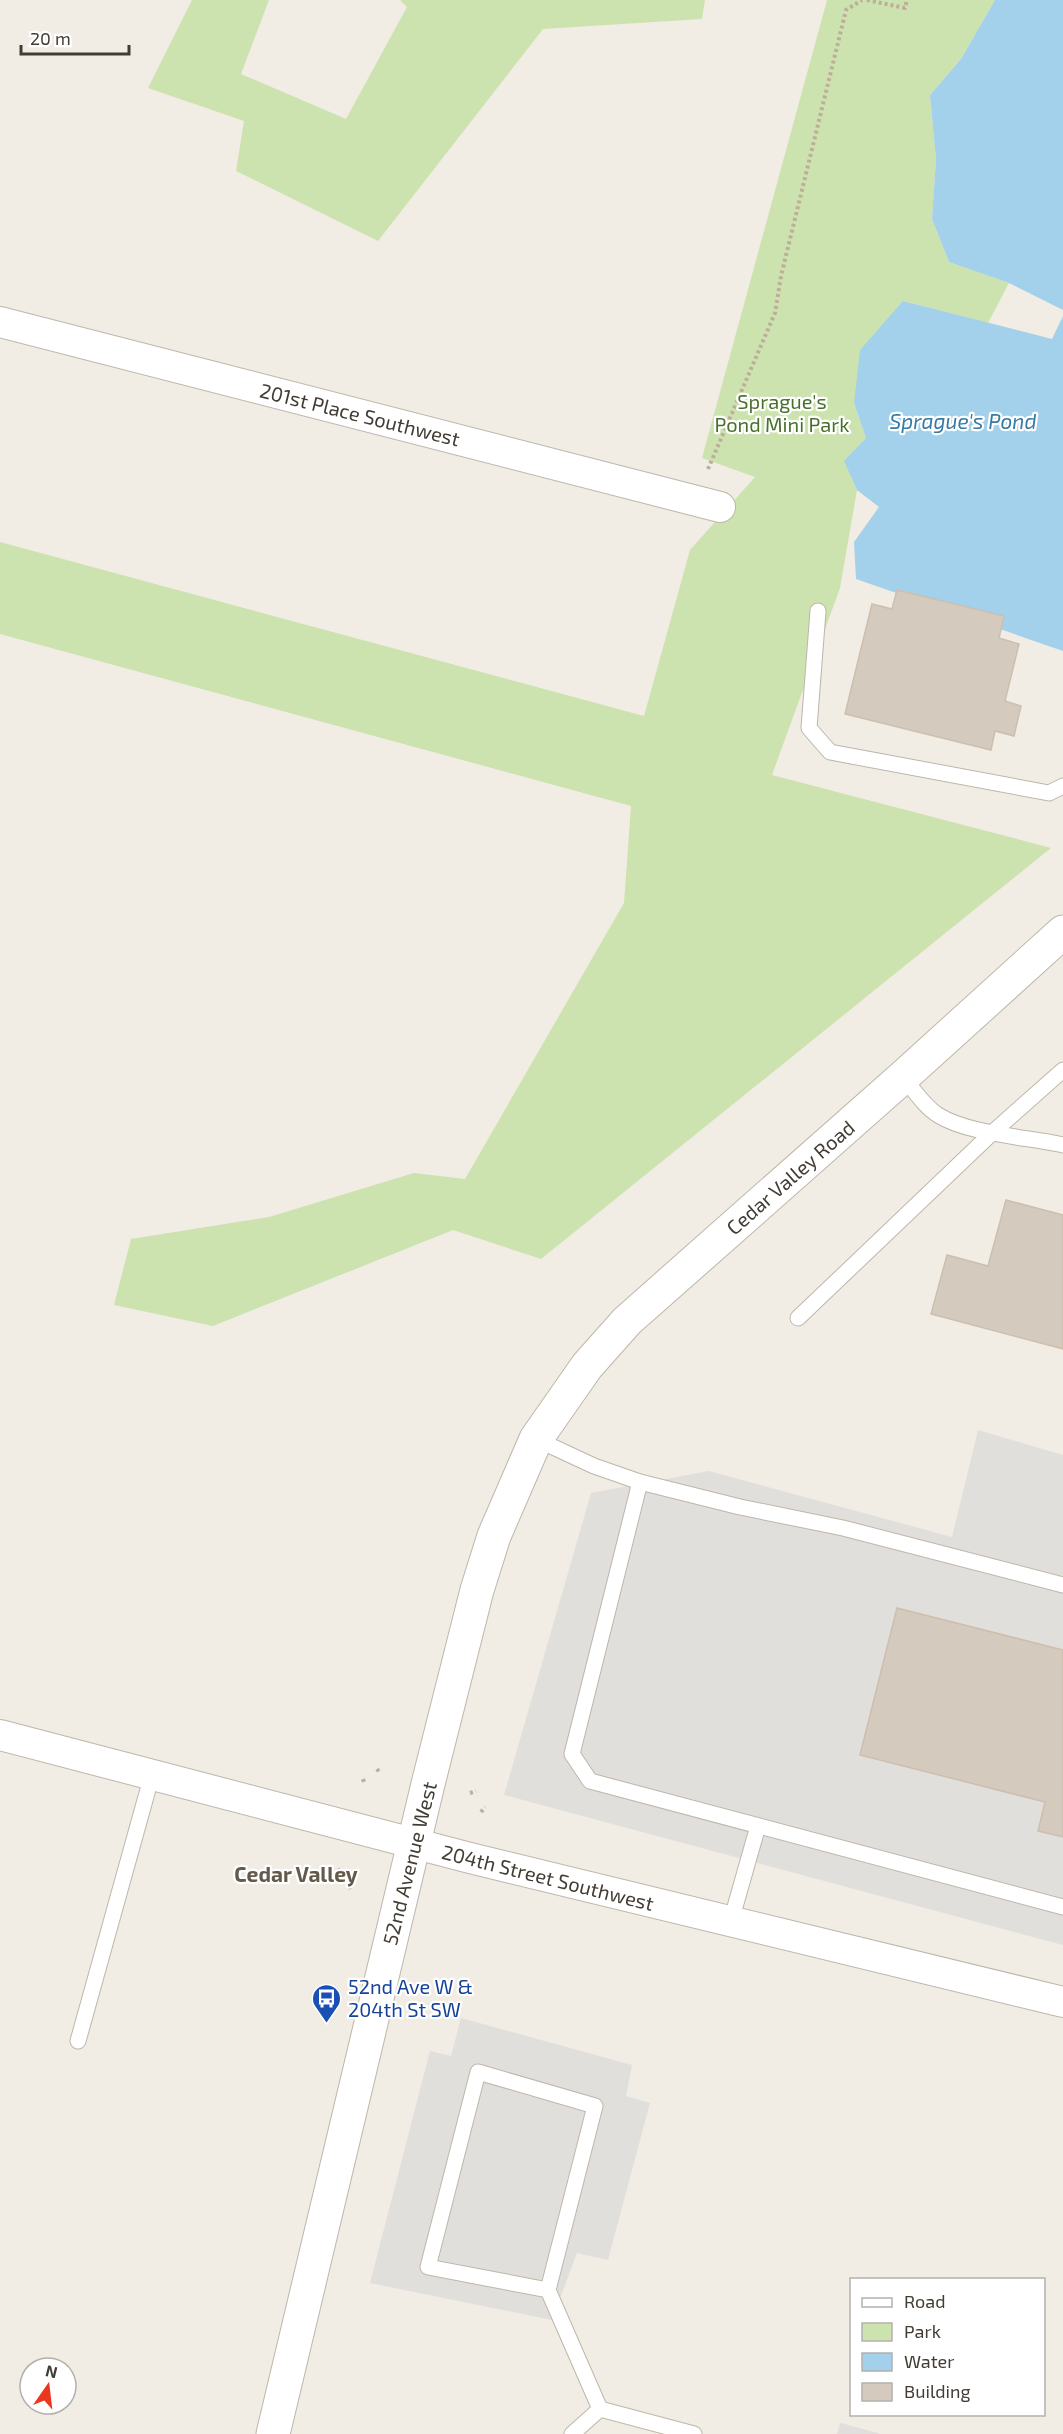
<svg xmlns="http://www.w3.org/2000/svg" width="1063" height="2434" font-family="'Exo 2',sans-serif">
<style>
.green{fill:#cde3af}
.parking{fill:#e1dfdc}
.water{fill:#a3d0ea}
.building{fill:#d4cabd;stroke:#ccbfae;stroke-width:1.5}
.lines{fill:none;stroke-linecap:round;stroke-linejoin:round}
.service-casing{stroke:#beb6aa;stroke-width:17}
.minor-casing{stroke:#beb6aa;stroke-width:32}
.tertiary-casing{stroke:#beb6aa;stroke-width:35}
.path{stroke:#bcae99;stroke-width:4;stroke-dasharray:3 3;stroke-linecap:butt}
.service{stroke:#fff;stroke-width:15}
.minor{stroke:#fff;stroke-width:30}
.tertiary{stroke:#fff;stroke-width:33}
.labels{text-anchor:middle;dominant-baseline:central;stroke-width:4.5;stroke-linejoin:round;paint-order:stroke}
.park-label{font-size:20px;fill:#486f2c;stroke:#fff}
.street-label{font-size:20px;fill:#423c34;stroke:#fff}
.transit-label{font-size:20px;fill:#164399;stroke:#fff;text-anchor:start}
.water-label{font-size:21px;font-style:italic;fill:#357ba6;stroke:#fff}
.neighbourhood-label{font-size:21px;font-weight:bold;fill:#645a4c;stroke:#fff}
</style>
<rect width="100%" height="100%" fill="#f1ece4"/>
<g class="green">
<path d="M192 0H269L241 74 346 119 407 7 400 0H705L702 19 543 29 378 241 236 171 244 121 148 88Z"/>
<path d="M827 0H995L961 59 930 95 936 159 932 219 949 262 1009 283 988 323 903 301 854 403 866 438 845 461 857 490 840 588 772 775 1051 848 541 1259 453 1230 213 1326 114 1305 131 1239 269 1217 414 1173 465 1179 624 903 631 806 0 634V542L644 716 690 550 755 477 702 458Z"/>
</g>
<g class="parking">
<path d="M978 1430 1063 1455V1650L897 1608 860 1755 1045 1802 1038 1831 1063 1837V1945L504 1795 591 1493 709 1471 952 1537Z"/>
<path d="M461 2018 632 2065 626 2096 650 2103 608 2260 577 2253 552 2320 370 2283 430 2051 451 2056Z"/>
<path d="M840 2423H841L881 2434H837Z"/>
</g>
<g class="water">
<path d="M995 0H1063V310L1009 283 949 262 932 219 936 159 930 95 961 59Z"/>
<path d="M903 301 1052 339 1063 316V651L856 579 854 542 879 507 857 490 844 461 866 438 854 403 860 350Z"/>
</g>
<g class="building">
<path d="M897 590 1004 616 999 638 1019 644 1005 701 1021 706 1014 736 995 731 991 750 845 714 872 604 892 609Z"/>
<path d="M1006 1200 1063 1215V1349L931 1314 947 1255 988 1266Z"/>
<path d="M897 1608 1063 1650V1837L1038 1831 1045 1802 860 1755Z"/>
</g>
<g class="lines">
<defs>
<g id="service">
<path d="M818 611 809 728 830 752 1049 793 1063 786"/>
<path d="M903 1077C914 1090 924 1106 938 1115 968 1134 1027 1137 1063 1145"/>
<path d="M798 1318 993 1132 1063 1070"/>
<path d="M536 1439 594 1466 640 1482 740 1507 843 1528 1063 1585"/>
<path d="M640 1482 572 1754 590 1781 1063 1907"/>
<path d="M731 1921 758 1826"/>
<path d="M78 2041 152 1775"/>
<path d="M548 2290 428 2267 478 2072 595 2106 548 2290 600 2409"/>
<path d="M572 2434 600 2409 694 2434"/>
</g>
<g id="minor">
<path d="M0 322 720 507"/>
<path d="M0 1735 470 1858 1063 2002"/>
</g>
<path id="tertiary" d="M273 2434 428 1784 477 1590 494 1536 536 1439 587 1366 627 1321 903 1077 1063 932"/>
</defs>
<use href="#service" class="service-casing"/>
<use href="#minor" class="minor-casing"/>
<use href="#tertiary" class="tertiary-casing"/>
<g class="path">
<path d="M867 0 905 8 907 0"/>
<path d="M708 469 775 313 781 276 846 10 862 0"/>
<path d="M377 1769 380 1773"/>
<path d="M363 1779 364 1782"/>
<path d="M470 1793 476 1791"/>
<path d="M481 1812 485 1807"/>
<path d="M338 1871 342 1868"/>
<path d="M348 1888 353 1886"/>
</g>
<use href="#service" class="service"/>
<use href="#minor" class="minor"/>
<use href="#tertiary" class="tertiary"/>
</g>
<defs>
<symbol id="bus-pin" viewBox="-11 -11 22 30"><path d="M0 17L-7.5 6A9.5 9.5 0 1 1 7.5 6Z" fill="#1a4fb4" stroke="#fff"/><path d="M-5-6H5V4H4V6H2V4H-2V6H-4V4H-5ZM-3.5-4V0h7V-4ZM-3.5 1.2v1.5H-2V1.2ZM2 1.2v1.5H3.5V1.2Z" fill="#fff"/></symbol>
</defs>
<g fill-rule="evenodd">
<use href="#bus-pin" x="310" y="1982" width="33" height="45"/>
</g>
<g class="labels">
<g class="park-label">
<text x="782" y="401">Sprague's<tspan x="782" dy="23">Pond Mini Park</tspan></text>
</g>
<g class="street-label">
<text transform="translate(360 414) rotate(14)">201st Place Southwest</text>
<text transform="translate(790 1177) rotate(-41)">Cedar Valley Road</text>
<text transform="translate(409 1863) rotate(-76)">52nd Avenue West</text>
<text transform="translate(548 1877) rotate(14)">204th Street Southwest</text>
</g>
<g class="transit-label">
<text x="348" y="1986">52nd Ave W &amp;<tspan x="348" dy="23">204th St SW</tspan></text>
</g>
<g class="water-label">
<text x="963" y="420">Sprague's Pond</text>
</g>
<g class="neighbourhood-label">
<text x="296" y="1873">Cedar Valley</text>
</g>
</g>
<rect x="850" y="2278" width="195" height="138" fill="#ffffff" stroke="#b3b1ae" stroke-width="1.5"/>
<rect x="862" y="2298" width="30" height="9" fill="#ffffff" stroke="#b3b1ae" stroke-width="1.5"/>
<text x="904" y="2308" font-size="18" fill="#423c34">Road</text>
<rect x="862" y="2323" width="30" height="18" fill="#cde3af" stroke="#b3b1ae" stroke-width="1.5"/>
<text x="904" y="2338" font-size="18" fill="#423c34">Park</text>
<rect x="862" y="2353" width="30" height="18" fill="#a3d0ea" stroke="#b3b1ae" stroke-width="1.5"/>
<text x="904" y="2368" font-size="18" fill="#423c34">Water</text>
<rect x="862" y="2383" width="30" height="18" fill="#d4cabd" stroke="#b3b1ae" stroke-width="1.5"/>
<text x="904" y="2398" font-size="18" fill="#423c34">Building</text>
<g transform="translate(48 2386) rotate(14)"><circle r="28" fill="#ffffff" stroke="#b3b1ae" stroke-width="1.5"/>
<path d="M0-4.5L10 22L0 15L-10 22Z" fill="#eb3720"/>
<text y="-9" font-size="16" font-weight="bold" text-anchor="middle" fill="#423c34">N</text>
</g>
<path d="M21 45v9h108v-9" fill="none" stroke="#423c34" stroke-width="3"/>
<text x="30" y="45" font-size="18" fill="#423c34" stroke="#ffffff" stroke-width="4.5" paint-order="stroke">20 m</text>
</svg>
